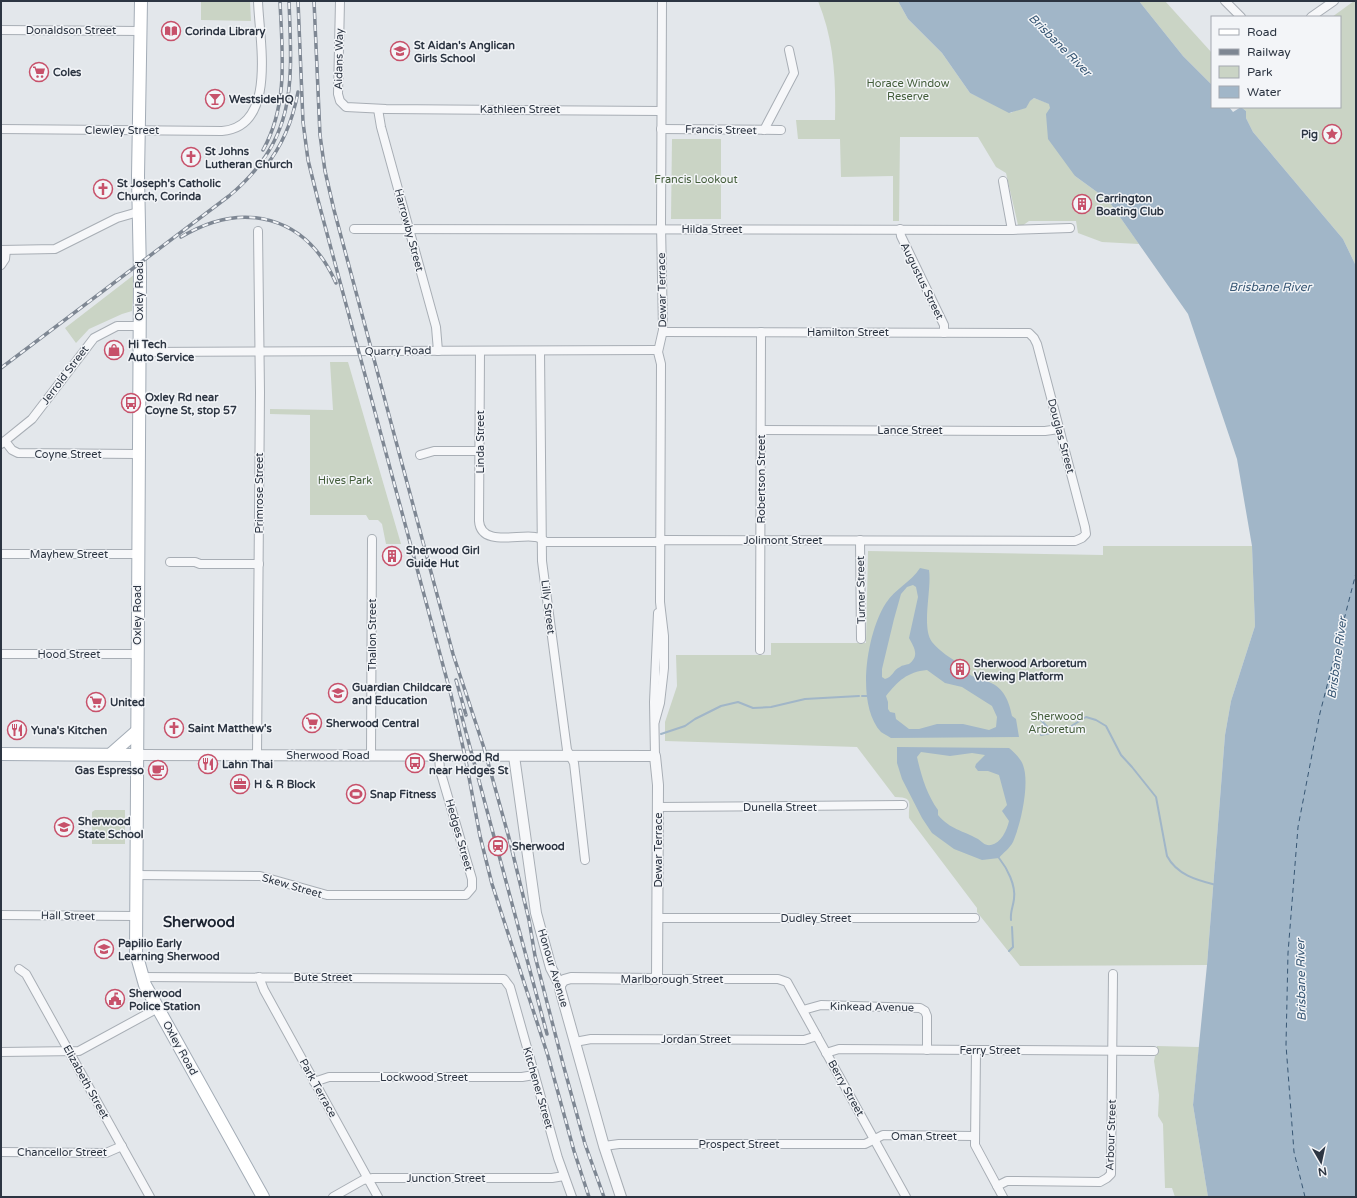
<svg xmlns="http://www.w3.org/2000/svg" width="1357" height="1198" font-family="'Varela Round',sans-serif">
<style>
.green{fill:#cad4c5}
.water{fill:#a1b6c8;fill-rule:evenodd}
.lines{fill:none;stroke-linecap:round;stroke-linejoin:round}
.stream{stroke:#a1b6c8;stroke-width:2}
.ferry{stroke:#385774;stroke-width:1;stroke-dasharray:5 4;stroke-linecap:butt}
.minor-casing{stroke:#a8aeb5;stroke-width:10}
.tertiary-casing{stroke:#a8aeb5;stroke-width:12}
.primary-casing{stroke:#a3acb6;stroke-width:14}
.minor{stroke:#f6f7f9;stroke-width:8}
.tertiary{stroke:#f6f7f9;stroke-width:10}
.primary{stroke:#fff;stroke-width:12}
.rail-casing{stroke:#7e8793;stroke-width:3.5}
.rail{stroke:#f3f5f8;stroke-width:2;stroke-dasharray:6;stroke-linecap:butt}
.labels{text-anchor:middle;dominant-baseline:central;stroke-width:3;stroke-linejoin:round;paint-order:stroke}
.street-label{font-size:11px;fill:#2c3542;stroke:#f3f5f8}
.poi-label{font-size:11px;font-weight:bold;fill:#2c3542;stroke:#f3f5f8;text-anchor:start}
.park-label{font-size:11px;fill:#435d3a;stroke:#f3f5f8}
.water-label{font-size:12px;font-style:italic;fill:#385774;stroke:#f3f5f8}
.district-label{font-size:15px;font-weight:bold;fill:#1e2633;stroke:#f3f5f8}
</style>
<rect width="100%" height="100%" fill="#e3e7eb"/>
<g class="green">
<path d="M201 1H250L251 21 201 20Z"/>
<path d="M818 1H898L908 19 942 53 970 93 1011 113 1034 98 1050 104 1075 176 1108 200 1139 244 1102 242 1078 233 1076 221H1029L1022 226 1018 225 1006 173 996 167 978 137H900L899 221H893V176L841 177 840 139H798L796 120H835C836 79 834 40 818 1Z"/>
<path d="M1139 1H1165L1212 53 1211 84 1183 56Z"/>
<path d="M1354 1H1356V266L1343 239 1253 132 1246 118V111L1241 107H1340V17H1332Z"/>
<path d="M672 139H721V219H671Z"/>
<path d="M135 274 132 311 122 314 89 329 76 343 65 328Z"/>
<path d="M330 362H348L401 544H386L382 524 378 520H369L366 515H310V415L270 414V409L333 410Z"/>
<path d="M1103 546H1252L1255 626 1231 701 1225 735 1207 965 1020 966 977 912V908L909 818C908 804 915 797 895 797L857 747 665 741V722L677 686 676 655H771V643H866L868 551 1103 555Z"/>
<path d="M95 810H125V844H92V812Z"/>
<path d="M1157 1046 1199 1047 1193 1105 1208 1197H1175L1172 1188H1165L1163 1124 1158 1116 1159 1095 1154 1061Z"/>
</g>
<g class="water">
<path d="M898 1H1139L1183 56 1212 85V107H1229L1233 112 1241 107 1246 111V118L1253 132 1343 239 1356 266V1197H1208L1193 1105 1207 965 1225 735 1231 701 1255 626 1252 546 1237 459 1188 314 1108 200 1075 176 1048 139 1046 114 1050 108 1049 104 1034 98 1030 101 1026 108 1009 113 970 93 942 53 908 19Z"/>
<path d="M920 568 929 570C932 589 921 627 932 642 940 652 951 658 961 665 965 669 968 674 972 676 977 679 984 680 989 682 1004 688 1009 701 1012 716L1016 719 1019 737 891 738C888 736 884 734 881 732 855 704 867 632 886 603 895 589 911 582 920 568ZM913 585 916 587 918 597 909 638C914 647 920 656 909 664 906 665 902 665 900 667 893 670 893 677 885 679L882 677V669L894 619 901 594 907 587ZM927 670 945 683 962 687 992 706 997 717 996 727 989 730 963 724H937L919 729H909L896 719 895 713 890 712 888 709V702L886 696C898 681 907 672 927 670Z"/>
<path d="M897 747 1009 748C1014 752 1021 759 1023 765 1030 783 1021 824 1013 842 1010 848 1003 853 999 858L982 860 954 849 932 833 922 818 902 779 897 763ZM921 752 950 756 972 753 985 755 976 764 975 767 978 771H988L999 775 1007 805 1002 811 1009 821C1007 830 1001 843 991 845 985 846 982 842 978 839 962 830 951 830 938 815V810C927 795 921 775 917 757Z"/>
</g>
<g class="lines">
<g class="stream">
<path d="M862 696H868"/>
<path d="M1034 718H1039L1052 732"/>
<path d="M661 734 685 726 695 719 721 706 738 702 753 708 771 707 805 699 859 696"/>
<path d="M1041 735 1065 730 1086 717 1096 720 1106 726 1121 755 1132 767 1156 797 1167 856C1177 875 1197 880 1216 885"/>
<path d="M999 858C1007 868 1016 885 1014 899 1013 907 1010 912 1011 920"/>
<path d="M1009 951 1013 947 1012 927"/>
</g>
<path class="ferry" d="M1305 1197 1294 1152 1286 1045 1288 953 1298 827 1320 713 1356 573"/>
<defs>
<g id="minor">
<path d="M340 1 338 94 340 101 346 107 386 109 661 111"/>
<path d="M1225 1 1241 17"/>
<path d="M1311 17 1334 1"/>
<path d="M1 30 141 31"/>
<path d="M378 109 381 127 436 327 438 351"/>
<path d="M1 129 222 131C278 127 259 38 258 1"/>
<path d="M661 129 781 130"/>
<path d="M764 130 794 73 789 50"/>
<path d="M1003 181 1012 230"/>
<path d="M354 229 1012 230 1070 228"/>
<path d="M900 229 901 236 944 325V333"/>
<path d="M1 250 55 249 117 218 138 212"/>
<path d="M1 265 5 259 6 250"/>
<path d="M480 351 479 521C481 547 518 534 535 537 539 537 543 540 546 542H656L664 540 1075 541 1082 538 1086 534 1085 527 1037 344 1034 338 1029 333 663 332"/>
<path d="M540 351 542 561 567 750 574 763 585 860"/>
<path d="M139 352 658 350"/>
<path d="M761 430 1045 431 1059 429"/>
<path d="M5 441 12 450 18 453 137 454"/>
<path d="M1 444 32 419 94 338 117 326H139"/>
<path d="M420 455 434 451H480"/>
<path d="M860 540 861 639"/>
<path d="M1 554H137"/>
<path d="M170 562H195L200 564H259"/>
<path d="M760 650 761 332"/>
<path d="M1 654H137"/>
<path d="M655 721 660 703 664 668V636L660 602 661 364 658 352 663 330 661 225 662 1"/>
<path d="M257 755 260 392 258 231"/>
<path d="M371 756 372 539"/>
<path d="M655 756 654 702 658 613"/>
<path d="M658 807 903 805"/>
<path d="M135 875 260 876 327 895H466L472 888V879L440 770 439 756"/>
<path d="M1 915 135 916"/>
<path d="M657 918H975"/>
<path d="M19 969 26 974 150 1197"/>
<path d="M142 977 504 979 510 987 558 1158 572 1197"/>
<path d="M259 977 264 990 378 1197"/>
<path d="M657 979H778L787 982 906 1197"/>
<path d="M803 1010 821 1005 920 1008 925 1011 927 1016V1050"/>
<path d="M575 1042 591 1039 804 1040 817 1036"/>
<path d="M976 1050 975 1145 1003 1197"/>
<path d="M1 1052 79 1051 158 1008"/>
<path d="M826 1053 839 1049 1154 1051"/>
<path d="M314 1082 329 1077H522L534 1075"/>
<path d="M604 1146 619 1144H865L883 1135 974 1136"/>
<path d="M1 1152 106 1153 122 1146"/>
<path d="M997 1186 1007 1181 1100 1182 1107 1178 1111 1174 1113 974"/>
<path d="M333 1197 363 1180 373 1178H552L564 1176"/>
</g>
<g id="tertiary">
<path d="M136 755 655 756 658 785 657 979 571 978 564 980 560 985"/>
<path d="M514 756 536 913 551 968 560 985V989L604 1146 621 1197"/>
</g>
<g id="primary">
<path d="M141 1 138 176 140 274 136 953 145 985 263 1197"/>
<path d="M1 754 136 755"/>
<path d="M111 754 136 732"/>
</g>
</defs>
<use href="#minor" class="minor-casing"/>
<use href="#tertiary" class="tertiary-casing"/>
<use href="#primary" class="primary-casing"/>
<use href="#minor" class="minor"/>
<use href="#tertiary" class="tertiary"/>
<use href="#primary" class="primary"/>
<defs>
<g id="rail">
<path d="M298 1 303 122 308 160 318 200 451 695 465 756 480 836 492 884 548 1056 574 1151 589 1197"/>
<path d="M314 1 320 135 325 171 334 210 453 654 484 748 509 838 529 920 535 956 563 1064 585 1144 604 1197"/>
<path d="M263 150C289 104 282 51 280 1"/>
<path d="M265 167C283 145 293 119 298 92"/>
<path d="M181 237C243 200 306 215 336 283"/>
<path d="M1 368 229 196C298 139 292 82 289 1"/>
<path d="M456 680 466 715"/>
<path d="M460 710 547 1034"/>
</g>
</defs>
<use href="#rail" class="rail-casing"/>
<use href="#rail" class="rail"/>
</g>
<defs>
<symbol id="library-ring" viewBox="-11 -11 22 22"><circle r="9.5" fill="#f3f5f8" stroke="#c7516a" stroke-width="1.5"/><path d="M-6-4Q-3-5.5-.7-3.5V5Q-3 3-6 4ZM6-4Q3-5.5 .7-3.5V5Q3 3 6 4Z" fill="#c7516a"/></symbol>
<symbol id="school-ring" viewBox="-11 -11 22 22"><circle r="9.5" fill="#f3f5f8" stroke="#c7516a" stroke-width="1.5"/><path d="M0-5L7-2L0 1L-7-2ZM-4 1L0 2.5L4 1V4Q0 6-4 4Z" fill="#c7516a"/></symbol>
<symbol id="supermarket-ring" viewBox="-11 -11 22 22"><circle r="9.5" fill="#f3f5f8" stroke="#c7516a" stroke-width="1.5"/><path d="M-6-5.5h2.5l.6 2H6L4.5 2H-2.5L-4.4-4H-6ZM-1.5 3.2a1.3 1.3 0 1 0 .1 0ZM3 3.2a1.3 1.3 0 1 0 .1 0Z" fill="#c7516a"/></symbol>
<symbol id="bar-ring" viewBox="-11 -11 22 22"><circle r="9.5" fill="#f3f5f8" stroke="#c7516a" stroke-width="1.5"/><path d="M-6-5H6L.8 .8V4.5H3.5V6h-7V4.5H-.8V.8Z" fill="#c7516a"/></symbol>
<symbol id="sight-ring" viewBox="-11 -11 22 22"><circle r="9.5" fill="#f3f5f8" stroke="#c7516a" stroke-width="1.5"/><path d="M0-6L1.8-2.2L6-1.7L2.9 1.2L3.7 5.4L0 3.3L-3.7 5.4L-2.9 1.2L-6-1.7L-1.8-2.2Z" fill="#c7516a"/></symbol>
<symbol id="church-ring" viewBox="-11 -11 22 22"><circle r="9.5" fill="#f3f5f8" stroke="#c7516a" stroke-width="1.5"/><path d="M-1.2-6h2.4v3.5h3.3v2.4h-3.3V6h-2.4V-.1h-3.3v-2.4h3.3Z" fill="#c7516a"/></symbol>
<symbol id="building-ring" viewBox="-11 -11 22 22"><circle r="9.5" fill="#f3f5f8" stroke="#c7516a" stroke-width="1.5"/><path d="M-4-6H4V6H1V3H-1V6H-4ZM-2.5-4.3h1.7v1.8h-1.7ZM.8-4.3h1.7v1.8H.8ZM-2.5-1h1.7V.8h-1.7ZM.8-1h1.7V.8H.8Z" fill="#c7516a"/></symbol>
<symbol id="shop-ring" viewBox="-11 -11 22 22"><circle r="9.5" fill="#f3f5f8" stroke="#c7516a" stroke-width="1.5"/><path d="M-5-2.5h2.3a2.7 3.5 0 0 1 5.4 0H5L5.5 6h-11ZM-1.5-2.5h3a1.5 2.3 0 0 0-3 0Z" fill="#c7516a"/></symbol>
<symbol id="bus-ring" viewBox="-11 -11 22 22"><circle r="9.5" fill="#f3f5f8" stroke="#c7516a" stroke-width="1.5"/><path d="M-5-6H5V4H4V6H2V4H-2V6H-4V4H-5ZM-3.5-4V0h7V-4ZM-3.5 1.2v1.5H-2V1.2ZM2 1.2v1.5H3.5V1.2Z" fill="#c7516a"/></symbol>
<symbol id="restaurant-ring" viewBox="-11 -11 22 22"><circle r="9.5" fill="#f3f5f8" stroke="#c7516a" stroke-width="1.5"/><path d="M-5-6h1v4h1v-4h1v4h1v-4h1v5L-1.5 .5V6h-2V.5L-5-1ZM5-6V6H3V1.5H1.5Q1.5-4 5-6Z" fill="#c7516a"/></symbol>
<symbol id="cafe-ring" viewBox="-11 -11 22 22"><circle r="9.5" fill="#f3f5f8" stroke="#c7516a" stroke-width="1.5"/><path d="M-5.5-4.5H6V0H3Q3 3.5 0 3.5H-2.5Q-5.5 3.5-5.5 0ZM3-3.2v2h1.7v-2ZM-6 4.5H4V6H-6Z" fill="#c7516a"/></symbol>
<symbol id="office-ring" viewBox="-11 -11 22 22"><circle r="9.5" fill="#f3f5f8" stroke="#c7516a" stroke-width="1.5"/><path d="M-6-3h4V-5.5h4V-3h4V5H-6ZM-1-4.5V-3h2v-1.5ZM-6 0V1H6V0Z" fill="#c7516a"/></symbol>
<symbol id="stadium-ring" viewBox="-11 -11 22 22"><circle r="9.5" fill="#f3f5f8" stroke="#c7516a" stroke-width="1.5"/><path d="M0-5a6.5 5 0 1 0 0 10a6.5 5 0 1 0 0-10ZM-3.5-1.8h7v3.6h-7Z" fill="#c7516a"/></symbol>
<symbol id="station-ring" viewBox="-11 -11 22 22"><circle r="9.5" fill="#f3f5f8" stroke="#c7516a" stroke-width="1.5"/><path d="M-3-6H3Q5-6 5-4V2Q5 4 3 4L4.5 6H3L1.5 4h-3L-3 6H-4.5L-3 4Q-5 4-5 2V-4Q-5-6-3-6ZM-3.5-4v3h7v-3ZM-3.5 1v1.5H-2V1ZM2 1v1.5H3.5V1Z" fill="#c7516a"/></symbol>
<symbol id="civic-ring" viewBox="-11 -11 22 22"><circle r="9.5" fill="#f3f5f8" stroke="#c7516a" stroke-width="1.5"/><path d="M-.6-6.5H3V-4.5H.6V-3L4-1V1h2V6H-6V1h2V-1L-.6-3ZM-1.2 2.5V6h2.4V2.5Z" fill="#c7516a"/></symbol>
</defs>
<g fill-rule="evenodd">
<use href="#library-ring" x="160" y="20" width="22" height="22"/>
<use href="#school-ring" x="389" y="40" width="22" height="22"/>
<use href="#supermarket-ring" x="28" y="61" width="22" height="22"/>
<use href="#bar-ring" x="204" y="88" width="22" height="22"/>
<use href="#sight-ring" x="1321" y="123" width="22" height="22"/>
<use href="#church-ring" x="180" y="146" width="22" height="22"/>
<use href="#church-ring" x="92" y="178" width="22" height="22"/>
<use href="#building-ring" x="1071" y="193" width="22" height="22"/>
<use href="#shop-ring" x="103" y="339" width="22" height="22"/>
<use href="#bus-ring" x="120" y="392" width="22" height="22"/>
<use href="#building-ring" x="381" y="545" width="22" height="22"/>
<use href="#building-ring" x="949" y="658" width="22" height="22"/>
<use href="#school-ring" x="327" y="682" width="22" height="22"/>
<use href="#supermarket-ring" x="85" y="691" width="22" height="22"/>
<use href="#supermarket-ring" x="301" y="712" width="22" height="22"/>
<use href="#church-ring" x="163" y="717" width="22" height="22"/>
<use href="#restaurant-ring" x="6" y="719" width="22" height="22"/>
<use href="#bus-ring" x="404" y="752" width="22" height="22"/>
<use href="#restaurant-ring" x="197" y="753" width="22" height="22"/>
<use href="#cafe-ring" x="147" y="759" width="22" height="22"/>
<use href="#office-ring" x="229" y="773" width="22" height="22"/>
<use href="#stadium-ring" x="345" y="783" width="22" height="22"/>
<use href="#school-ring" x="53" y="816" width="22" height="22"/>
<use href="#station-ring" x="487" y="835" width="22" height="22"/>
<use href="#school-ring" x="93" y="938" width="22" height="22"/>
<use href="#civic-ring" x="104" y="988" width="22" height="22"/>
</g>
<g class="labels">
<g class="street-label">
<text x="71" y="30">Donaldson Street</text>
<text transform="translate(339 59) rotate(-89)">Aidans Way</text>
<text x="520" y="109">Kathleen Street</text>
<text x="122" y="130">Clewley Street</text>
<text transform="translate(721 130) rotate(1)">Francis Street</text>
<text x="712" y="229">Hilda Street</text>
<text transform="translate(409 230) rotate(75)">Harrowby Street</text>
<text transform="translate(922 281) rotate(64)">Augustus Street</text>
<text transform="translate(662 290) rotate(-91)">Dewar Terrace</text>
<text transform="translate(139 291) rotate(-90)">Oxley Road</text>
<text x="848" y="332">Hamilton Street</text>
<text transform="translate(398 351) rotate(-1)">Quarry Road</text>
<text transform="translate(65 375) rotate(-53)">Jerrold Street</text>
<text x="910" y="430">Lance Street</text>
<text transform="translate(1061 436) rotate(75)">Douglas Street</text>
<text transform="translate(480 442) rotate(-90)">Linda Street</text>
<text x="68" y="454">Coyne Street</text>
<text transform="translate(761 479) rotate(-90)">Robertson Street</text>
<text transform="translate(259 493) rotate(-90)">Primrose Street</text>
<text x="783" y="540">Jolimont Street</text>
<text x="69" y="554">Mayhew Street</text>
<text transform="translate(861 590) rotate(-91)">Turner Street</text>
<text transform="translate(548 607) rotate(83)">Lilly Street</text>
<text transform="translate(137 615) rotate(-90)">Oxley Road</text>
<text transform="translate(372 635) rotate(-90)">Thallon Street</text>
<text x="69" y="654">Hood Street</text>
<text x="328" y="755">Sherwood Road</text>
<text x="780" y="807">Dunella Street</text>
<text transform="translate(459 835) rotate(74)">Hedges Street</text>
<text transform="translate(658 850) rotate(-90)">Dewar Terrace</text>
<text transform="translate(292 886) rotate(16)">Skew Street</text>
<text transform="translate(68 916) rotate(1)">Hall Street</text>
<text x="816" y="918">Dudley Street</text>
<text transform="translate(553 968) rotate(73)">Honour Avenue</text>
<text x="323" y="977">Bute Street</text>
<text x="672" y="979">Marlborough Street</text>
<text transform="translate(872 1007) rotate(1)">Kinkead Avenue</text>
<text x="696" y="1039">Jordan Street</text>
<text transform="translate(180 1048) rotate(61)">Oxley Road</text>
<text x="990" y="1050">Ferry Street</text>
<text x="424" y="1077">Lockwood Street</text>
<text transform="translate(86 1082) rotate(61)">Elizabeth Street</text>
<text transform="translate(318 1088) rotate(61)">Park Terrace</text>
<text transform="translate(538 1088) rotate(74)">Kitchener Street</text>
<text transform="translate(846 1088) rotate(61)">Berry Street</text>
<text transform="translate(1111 1135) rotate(-88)">Arbour Street</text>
<text x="924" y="1136">Oman Street</text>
<text x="739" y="1144">Prospect Street</text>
<text x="62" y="1152">Chancellor Street</text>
<text x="446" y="1178">Junction Street</text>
</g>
<g class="poi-label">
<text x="185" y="31">Corinda Library</text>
<text x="414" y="45">St Aidan's Anglican<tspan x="414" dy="13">Girls School</tspan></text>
<text x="53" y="72">Coles</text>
<text x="229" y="99">WestsideHQ</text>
<text x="1318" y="134" text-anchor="end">Pig</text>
<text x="205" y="151">St Johns<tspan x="205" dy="13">Lutheran Church</tspan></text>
<text x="117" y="183">St Joseph's Catholic<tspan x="117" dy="13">Church, Corinda</tspan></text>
<text x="1096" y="198">Carrington<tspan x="1096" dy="13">Boating Club</tspan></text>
<text x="128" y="344">Hi Tech<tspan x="128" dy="13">Auto Service</tspan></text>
<text x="145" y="397">Oxley Rd near<tspan x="145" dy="13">Coyne St, stop 57</tspan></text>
<text x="406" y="550">Sherwood Girl<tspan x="406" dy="13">Guide Hut</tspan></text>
<text x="974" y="663">Sherwood Arboretum<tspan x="974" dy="13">Viewing Platform</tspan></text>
<text x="352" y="687">Guardian Childcare<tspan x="352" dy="13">and Education</tspan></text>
<text x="110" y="702">United</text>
<text x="326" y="723">Sherwood Central</text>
<text x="188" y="728">Saint Matthew's</text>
<text x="31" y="730">Yuna's Kitchen</text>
<text x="429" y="757">Sherwood Rd<tspan x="429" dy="13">near Hedges St</tspan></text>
<text x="222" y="764">Lahn Thai</text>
<text x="144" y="770" text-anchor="end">Gas Espresso</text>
<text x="254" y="784">H &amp; R Block</text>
<text x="370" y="794">Snap Fitness</text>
<text x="78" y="821">Sherwood<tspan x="78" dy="13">State School</tspan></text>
<text x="512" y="846">Sherwood</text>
<text x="118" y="943">Papilio Early<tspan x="118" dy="13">Learning Sherwood</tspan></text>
<text x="129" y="993">Sherwood<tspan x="129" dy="13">Police Station</tspan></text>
</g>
<g class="park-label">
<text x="908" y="83">Horace Window<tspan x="908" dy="13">Reserve</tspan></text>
<text x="696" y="179">Francis Lookout</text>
<text x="345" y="480">Hives Park</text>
<text x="1057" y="716">Sherwood<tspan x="1057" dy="13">Arboretum</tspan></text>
</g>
<g class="water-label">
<text transform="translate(1060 45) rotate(45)">Brisbane River</text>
<text x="1270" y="287">Brisbane River</text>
<text transform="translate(1337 658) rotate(-82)">Brisbane River</text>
<text transform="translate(1301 980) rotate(-91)">Brisbane River</text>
</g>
<g class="district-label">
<text x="199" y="922">Sherwood</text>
</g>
</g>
<rect width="1357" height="1198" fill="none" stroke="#2c3542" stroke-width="4"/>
<rect x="1211" y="16" width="130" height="92" fill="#f3f5f8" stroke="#a3a8af"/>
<rect x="1219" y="29" width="20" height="6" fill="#ffffff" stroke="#a3a8af"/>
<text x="1247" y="36" font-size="12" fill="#2c3542">Road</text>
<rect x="1219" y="49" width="20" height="6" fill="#7e8793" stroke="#a3a8af"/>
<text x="1247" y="56" font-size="12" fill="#2c3542">Railway</text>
<rect x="1219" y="66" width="20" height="12" fill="#cad4c5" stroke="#a3a8af"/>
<text x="1247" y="76" font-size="12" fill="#2c3542">Park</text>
<rect x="1219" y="86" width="20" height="12" fill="#a1b6c8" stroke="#a3a8af"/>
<text x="1247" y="96" font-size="12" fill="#2c3542">Water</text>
<g transform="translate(1321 1162) rotate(171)" stroke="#f3f5f8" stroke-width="3" paint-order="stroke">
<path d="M0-3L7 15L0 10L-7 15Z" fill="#2c3542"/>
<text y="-6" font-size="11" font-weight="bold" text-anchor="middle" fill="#2c3542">N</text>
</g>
</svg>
